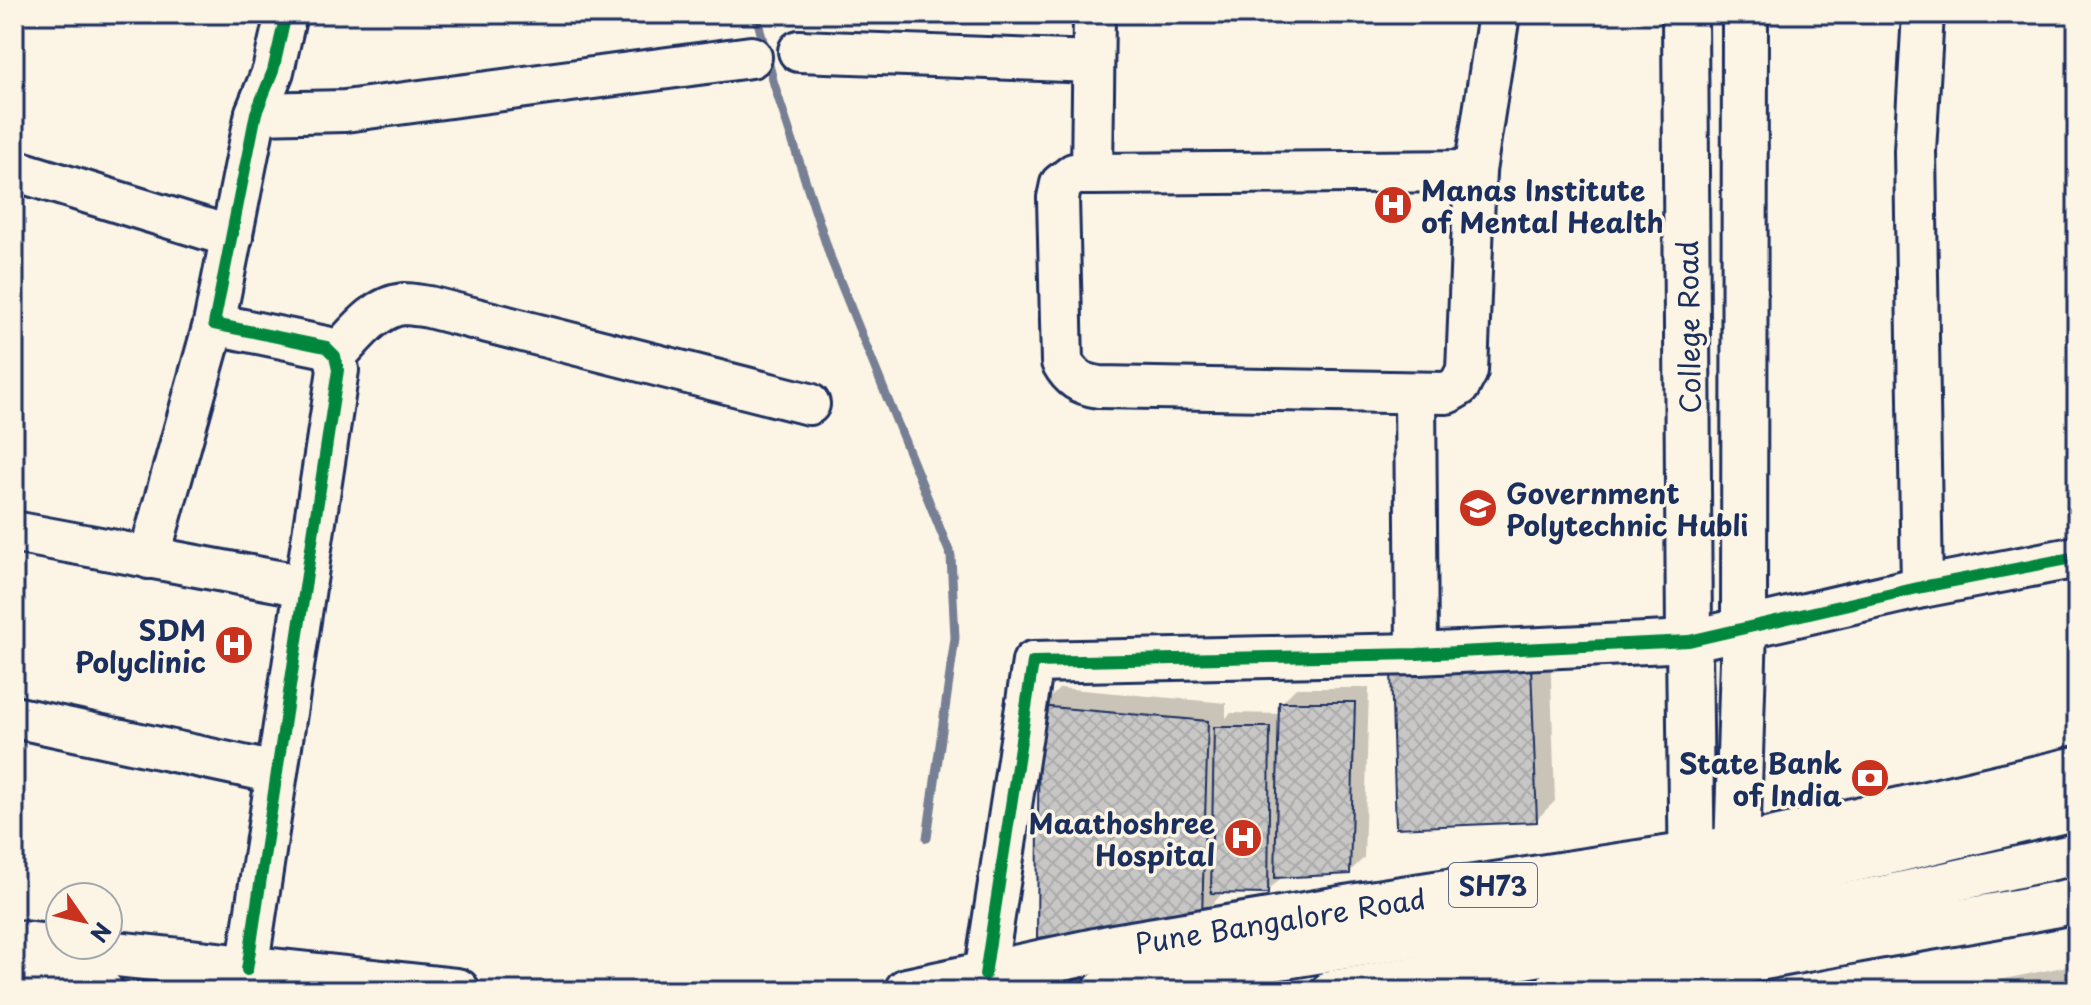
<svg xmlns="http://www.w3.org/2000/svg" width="2091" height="1005" font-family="'Playpen Sans',sans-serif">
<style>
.shadow{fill:#0003}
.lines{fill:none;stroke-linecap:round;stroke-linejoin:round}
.stream{stroke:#767f94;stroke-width:9}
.building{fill:url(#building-cross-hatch);stroke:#1b2f5e;stroke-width:2}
.minor-casing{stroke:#1b2f5e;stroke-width:46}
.major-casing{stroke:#1b2f5e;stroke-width:50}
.minor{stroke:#fcf5e5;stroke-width:40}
.major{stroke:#fcf5e5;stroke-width:44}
.cycleway-casing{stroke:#fcf5e5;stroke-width:17}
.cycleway{stroke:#00873e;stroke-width:12}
.labels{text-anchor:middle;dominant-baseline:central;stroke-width:7;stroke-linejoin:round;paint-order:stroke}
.shield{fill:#fcf5e5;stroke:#5e6a86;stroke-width:2}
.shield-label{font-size:26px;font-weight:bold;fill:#1b2f5e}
.poi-label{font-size:28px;font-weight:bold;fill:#1b2f5e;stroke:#fcf5e5;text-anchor:end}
.street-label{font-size:28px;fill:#1b2f5e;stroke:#fcf5e5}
</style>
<defs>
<pattern id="building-cross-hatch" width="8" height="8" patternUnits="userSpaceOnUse" patternTransform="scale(2)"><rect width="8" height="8" fill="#c8c7c6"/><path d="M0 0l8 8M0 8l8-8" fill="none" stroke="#ababac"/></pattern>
</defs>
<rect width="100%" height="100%" fill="#fcf5e5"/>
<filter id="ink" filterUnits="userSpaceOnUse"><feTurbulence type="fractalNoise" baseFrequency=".0125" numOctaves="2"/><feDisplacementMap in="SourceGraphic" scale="16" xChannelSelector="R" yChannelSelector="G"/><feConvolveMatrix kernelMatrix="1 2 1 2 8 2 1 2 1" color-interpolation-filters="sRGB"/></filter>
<g filter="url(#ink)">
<g class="shadow">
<path d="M1550 648 1555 801 1536 820 1393 672Z"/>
<path d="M1060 688 1226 703V718L1231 713 1281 714V703L1296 688H1369L1364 858 1349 872 1282 877 1267 892 1220 891V896L1201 915 1041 707Z"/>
<path d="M2077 964V991H1947Z"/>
</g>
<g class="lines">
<path class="stream" d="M756 14 774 84 831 259 951 556 955 638 927 838"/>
</g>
<g class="building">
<path d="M1531 666 1537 822 1396 828 1391 671Z"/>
<path d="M1279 702H1355L1350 874 1275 878Z"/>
<path d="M1039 706 1208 721 1202 917 1037 938Z"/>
<path d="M1214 727H1270L1268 894 1211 893Z"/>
<path d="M2077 978V991H2015Z"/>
</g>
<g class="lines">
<defs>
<g id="minor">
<path d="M1094 14 1092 174 1475 171"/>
<path d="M799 51 1093 62"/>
<path d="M256 113 345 111 751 57"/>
<path d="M14 170 232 237"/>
<path d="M1092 174H1074L1061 184 1058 198 1062 362C1071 378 1080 384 1099 387L1447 393 1459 386 1467 371 1475 171 1499 14"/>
<path d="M335 356C354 337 375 306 404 304 412 304 421 306 429 307L809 404"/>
<path d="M1415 393 1417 654"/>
<path d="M14 532 304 586"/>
<path d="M149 558 214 324"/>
<path d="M1922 587 1915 151 1923 14"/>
<path d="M14 717 276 773"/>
<path d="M247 970 338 370 335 356 326 347 214 324 256 113 273 71 286 14"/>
<path d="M985 975 1033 662 1417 654 1689 641 1922 587 2077 557"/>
<path d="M14 981 103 991"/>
<path d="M1103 991 1261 962 1736 884 1884 855 2077 809"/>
<path d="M1332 991 1885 896 2077 854"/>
</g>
<g id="major">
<path d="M1685 14 1689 641 1692 891 1696 971"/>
<path d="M14 943 457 991"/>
<path d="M1743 962 1736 884 1744 628 1745 14"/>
<path d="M907 991 1114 947 1370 904 1737 848 2077 769"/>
<path d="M1557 991C1655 978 1752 959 1850 941 1926 927 2002 916 2077 900"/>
</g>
</defs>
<use href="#minor" class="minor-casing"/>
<use href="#major" class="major-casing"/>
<use href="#minor" class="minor"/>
<use href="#major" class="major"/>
<defs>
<g id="cycleway">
<path d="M247 970 338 370 335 356 326 347 214 324 256 113 273 71 286 14"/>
<path d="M985 975 1033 662 1417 654 1689 641 1922 587 2077 557"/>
</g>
</defs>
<use href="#cycleway" class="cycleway-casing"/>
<use href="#cycleway" class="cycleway"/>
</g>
</g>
<defs>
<symbol id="hospital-disc" viewBox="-11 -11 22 22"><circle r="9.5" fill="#c8321e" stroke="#fcf5e5"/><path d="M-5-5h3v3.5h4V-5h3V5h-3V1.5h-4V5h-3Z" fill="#fff"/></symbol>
<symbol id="university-disc" viewBox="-11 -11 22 22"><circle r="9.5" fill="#c8321e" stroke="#fcf5e5"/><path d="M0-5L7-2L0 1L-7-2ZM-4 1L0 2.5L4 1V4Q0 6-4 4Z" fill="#fff"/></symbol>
<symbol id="bank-disc" viewBox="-11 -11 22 22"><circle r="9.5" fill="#c8321e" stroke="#fcf5e5"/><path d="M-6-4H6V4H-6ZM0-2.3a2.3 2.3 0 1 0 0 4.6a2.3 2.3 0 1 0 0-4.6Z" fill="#fff"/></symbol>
</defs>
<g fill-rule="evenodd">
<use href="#hospital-disc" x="1371" y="183" width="44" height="44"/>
<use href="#university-disc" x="1456" y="486" width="44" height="44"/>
<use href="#hospital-disc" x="212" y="623" width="44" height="44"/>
<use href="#bank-disc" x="1848" y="756" width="44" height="44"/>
<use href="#hospital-disc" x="1221" y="816" width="44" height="44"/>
</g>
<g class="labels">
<rect class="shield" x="1449" y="863" width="88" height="44" rx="6"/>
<g class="shield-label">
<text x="1493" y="885">SH73</text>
</g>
<g class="poi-label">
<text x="1421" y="189" text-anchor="start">Manas Institute<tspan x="1421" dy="32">of Mental Health</tspan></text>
<text x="1506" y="492" text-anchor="start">Government<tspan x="1506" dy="32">Polytechnic Hubli</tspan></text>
<text x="206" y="629">SDM<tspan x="206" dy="32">Polyclinic</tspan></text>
<text x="1842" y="762">State Bank<tspan x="1842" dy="32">of India</tspan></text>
<text x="1215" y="822">Maathoshree<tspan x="1215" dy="32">Hospital</tspan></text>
</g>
<g class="street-label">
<text transform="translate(1688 327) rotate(-91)">College Road</text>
<text transform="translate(1280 920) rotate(-9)">Pune Bangalore Road</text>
</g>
</g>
<rect width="2091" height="1005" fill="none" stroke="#fcf5e5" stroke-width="48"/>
<rect x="24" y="24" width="2043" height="957" fill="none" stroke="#1b2f5e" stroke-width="3" filter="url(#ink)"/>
<g transform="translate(84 921) rotate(124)"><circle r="38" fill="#fcf5e5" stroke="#a2a6af" stroke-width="2"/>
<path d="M0-6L14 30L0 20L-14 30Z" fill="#c8321e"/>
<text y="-12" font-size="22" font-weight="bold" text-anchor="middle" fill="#1b2f5e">N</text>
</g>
</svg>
